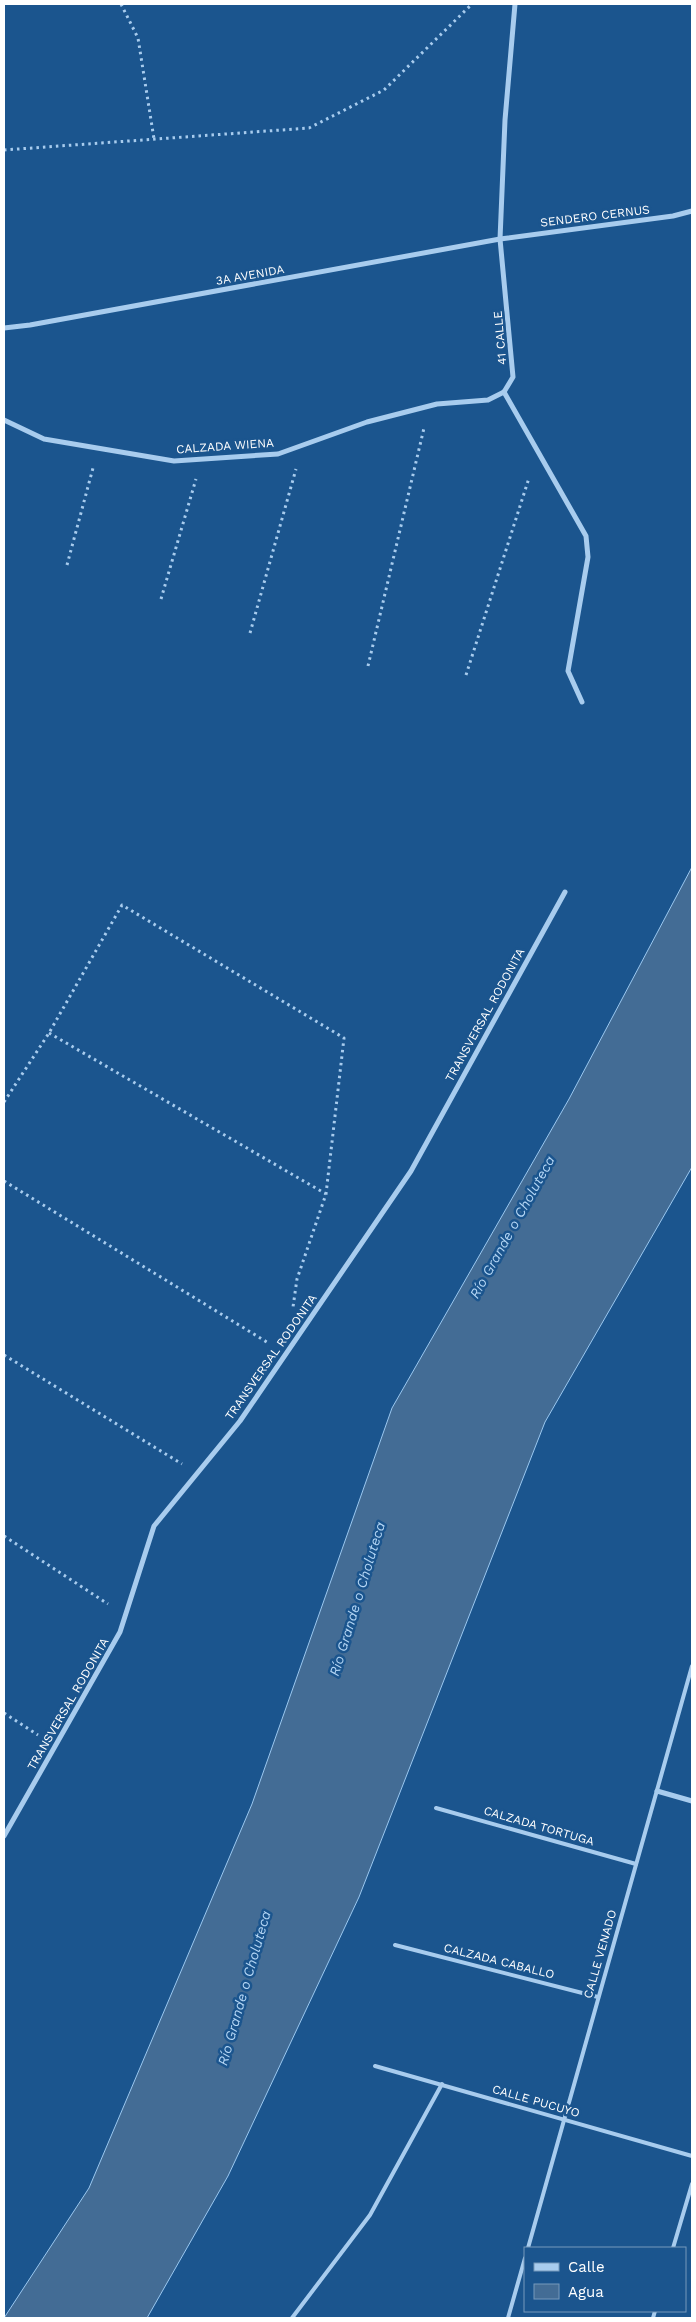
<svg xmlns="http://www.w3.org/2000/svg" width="696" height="2322" font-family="'Work Sans',sans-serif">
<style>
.water{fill:#436c95;stroke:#9bc8f0}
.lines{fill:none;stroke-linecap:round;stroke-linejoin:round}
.path{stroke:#a8ccee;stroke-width:3;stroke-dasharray:2.5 4;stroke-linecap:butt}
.lane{stroke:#a8ccee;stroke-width:4}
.street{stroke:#a8ccee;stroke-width:5}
.labels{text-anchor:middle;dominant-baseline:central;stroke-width:5;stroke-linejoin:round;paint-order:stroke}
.street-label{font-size:12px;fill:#fff;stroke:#1b558e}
.water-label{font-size:14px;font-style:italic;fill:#b4d6f5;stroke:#1b558e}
</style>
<rect width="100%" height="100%" fill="#1b558e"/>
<path class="water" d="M692 867V1167L545 1422 359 1897 228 2176 147 2318H4L89 2188 252 1804 392 1408 569 1099Z"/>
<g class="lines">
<g class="path">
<path d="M121 4 138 38 154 139"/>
<path d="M4 150 309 128 384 90 472 4"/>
<path d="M67 565 93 468"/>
<path d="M161 599 196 479"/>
<path d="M250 633 296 469"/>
<path d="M368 666 424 428"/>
<path d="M466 675 529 478"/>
<path d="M49 1033 326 1194"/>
<path d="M4 1102 49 1033 122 905 344 1038 326 1194 297 1279 293 1307"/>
<path d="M4 1181 270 1344"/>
<path d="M4 1355 182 1464"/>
<path d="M4 1536 108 1604"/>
<path d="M4 1713 38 1735"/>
</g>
<g class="lane">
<path d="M436 1808 636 1864"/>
<path d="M395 1945 598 1997"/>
<path d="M375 2066 692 2156"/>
<path d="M528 2248 692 1666"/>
<path d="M673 2248 692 2184"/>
<path d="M292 2318 370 2215 442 2084"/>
<path d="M508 2318 525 2258"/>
<path d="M653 2318 655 2311"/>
</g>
<g class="street">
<path d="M4 328 30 325 500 239 673 216 692 211"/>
<path d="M504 392 513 377 500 239 505 120 515 4"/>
<path d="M504 392 586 536 588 557 568 671 582 702"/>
<path d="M4 420 44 439 174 461 278 454 367 422 437 404 488 400 504 392"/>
<path d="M657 1791 692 1801"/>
<path d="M4 1836 120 1632 154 1526 240 1421 411 1171 565 892"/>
</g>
</g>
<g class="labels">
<g class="street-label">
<text transform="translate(595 216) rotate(-7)">SENDERO CERNUS</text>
<text transform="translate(250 275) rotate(-10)">3A AVENIDA</text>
<text transform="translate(500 338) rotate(-95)">41 CALLE</text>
<text transform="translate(225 446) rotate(-4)">CALZADA WIENA</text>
<text transform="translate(485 1015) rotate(-61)">TRANSVERSAL RODONITA</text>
<text transform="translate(271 1357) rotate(-55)">TRANSVERSAL RODONITA</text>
<text transform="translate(68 1704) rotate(-60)">TRANSVERSAL RODONITA</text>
<text transform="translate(539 1826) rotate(16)">CALZADA TORTUGA</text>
<text transform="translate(600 1954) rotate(-74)">CALLE VENADO</text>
<text transform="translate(499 1961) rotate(14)">CALZADA CABALLO</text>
<text transform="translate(536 2101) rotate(16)">CALLE PUCUYO</text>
</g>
<g class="water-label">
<text transform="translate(512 1227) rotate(-61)">Río Grande o Choluteca</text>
<text transform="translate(357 1599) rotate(-73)">Río Grande o Choluteca</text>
<text transform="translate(244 1988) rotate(-74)">Río Grande o Choluteca</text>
</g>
</g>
<rect width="696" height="2322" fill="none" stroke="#ffffff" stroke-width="10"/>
<rect x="524" y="2247" width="162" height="65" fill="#1b558e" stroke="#7699bb"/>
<rect x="534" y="2263" width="25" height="8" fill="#a8ccee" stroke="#7699bb"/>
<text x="568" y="2272" font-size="15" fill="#ffffff">Calle</text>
<rect x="534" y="2284" width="25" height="15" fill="#436c95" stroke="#7699bb"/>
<text x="568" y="2297" font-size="15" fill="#ffffff">Agua</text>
</svg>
